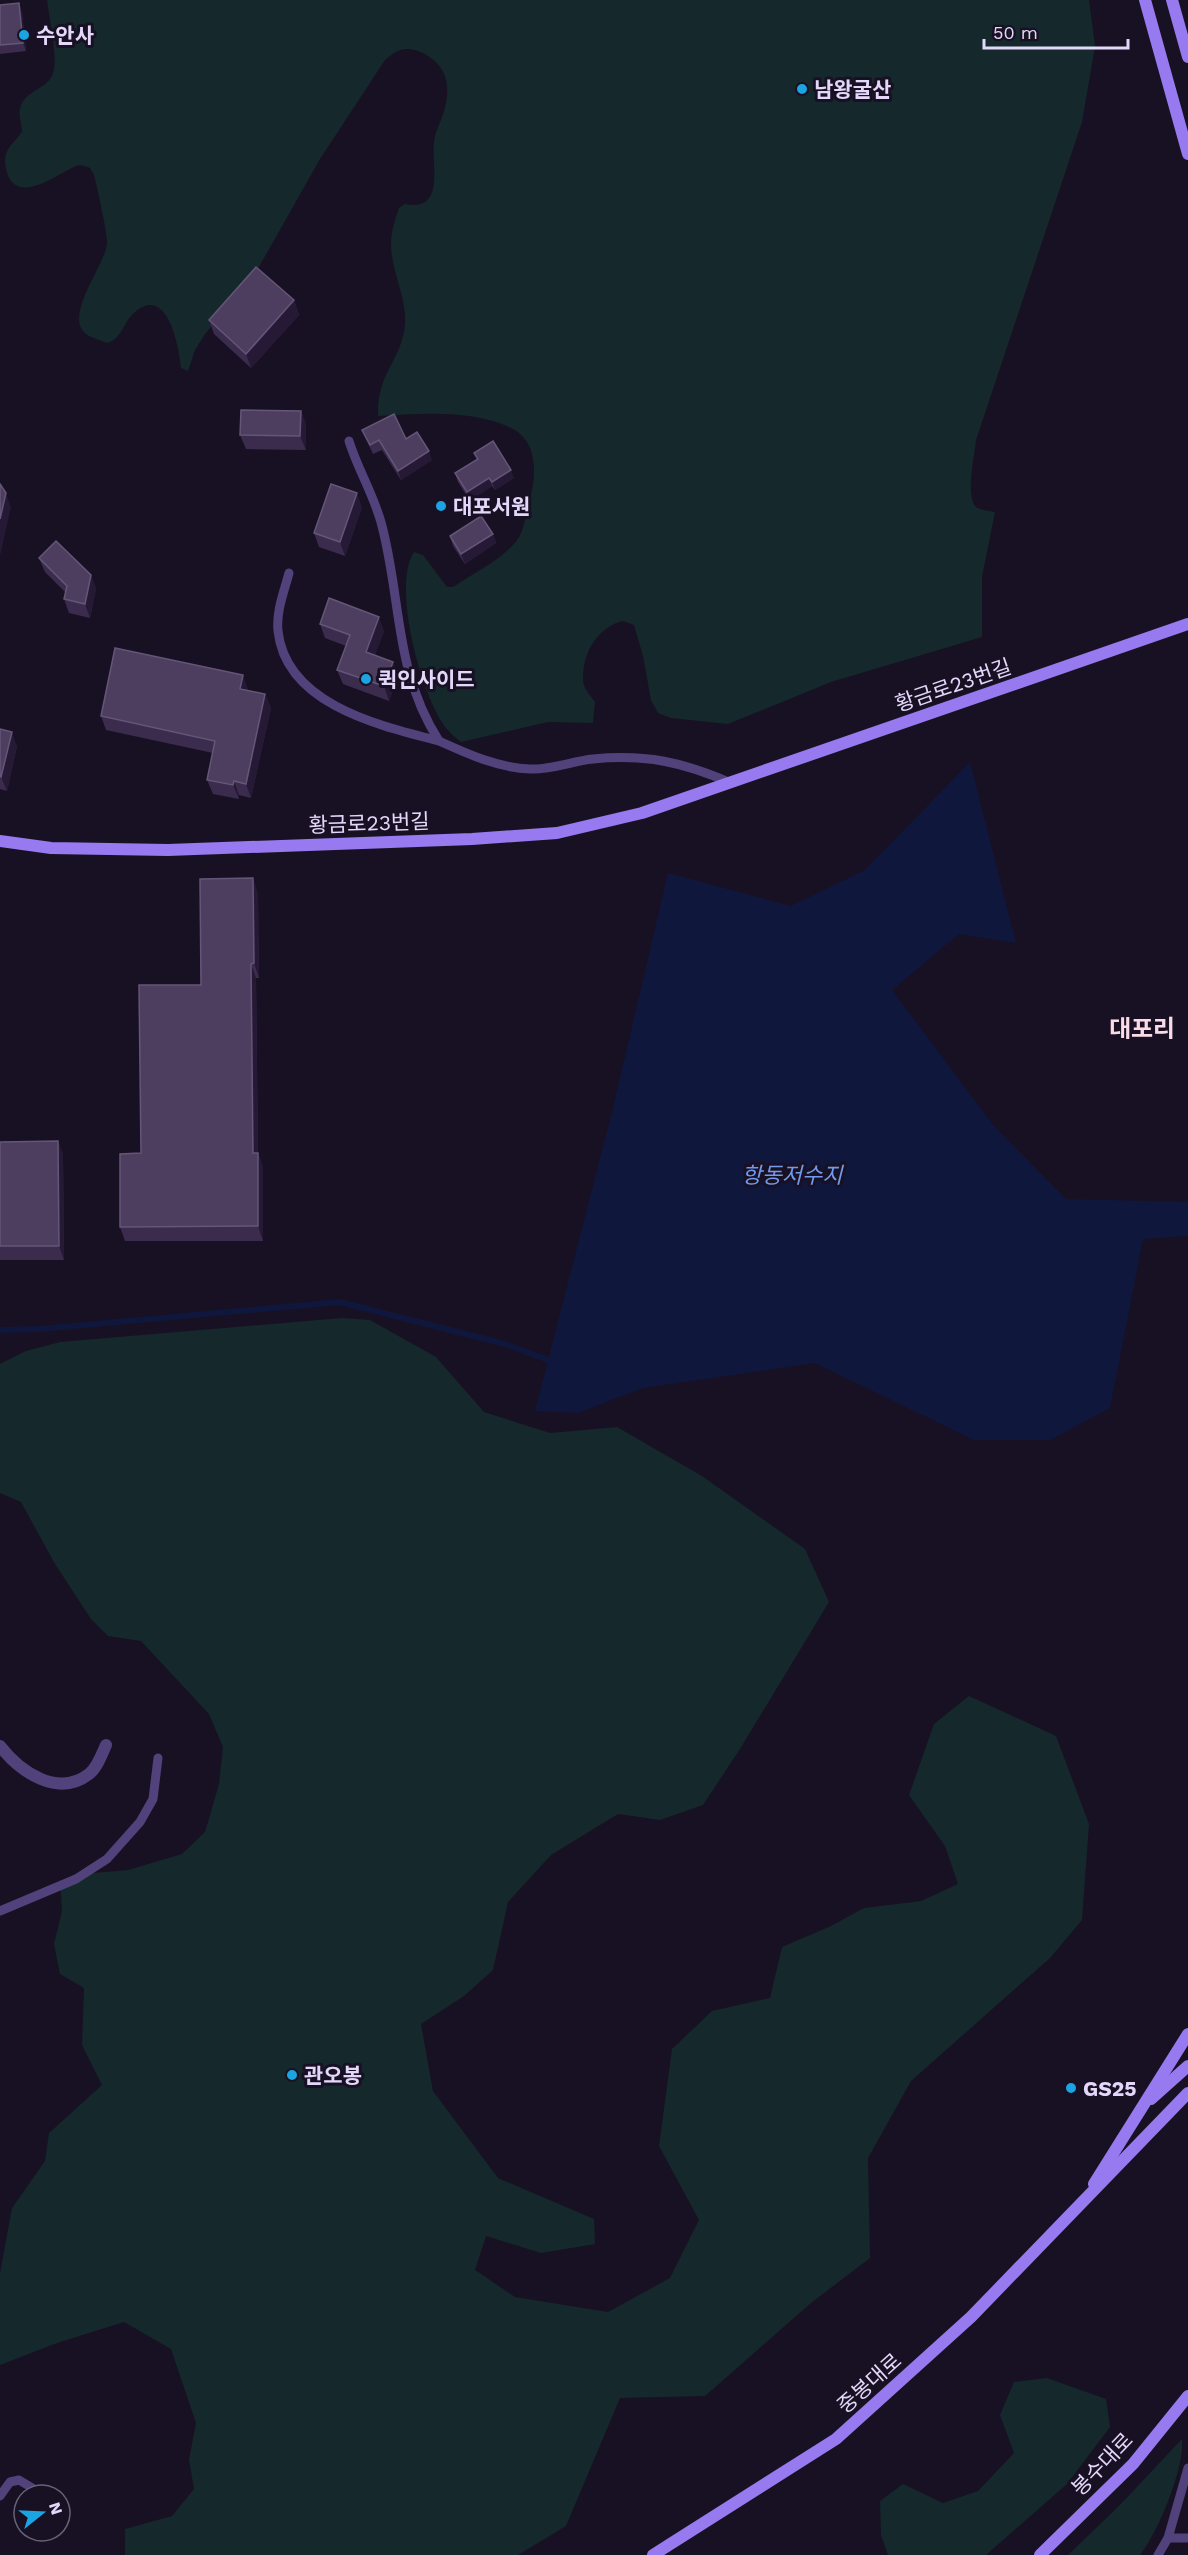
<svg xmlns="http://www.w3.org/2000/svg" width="1188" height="2555" font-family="'Work Sans','Noto Sans KR',sans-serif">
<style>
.green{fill:#15282c}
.water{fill:#10173d}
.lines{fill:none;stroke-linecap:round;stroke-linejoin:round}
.stream{stroke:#10173d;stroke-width:6}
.lane{stroke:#51427c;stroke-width:9}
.street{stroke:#51427c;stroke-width:12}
.secondary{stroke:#977aef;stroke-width:12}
.wall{fill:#3b2c4e}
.shaded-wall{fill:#251935}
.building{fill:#4d3e60;stroke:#645678;stroke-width:1.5}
.poi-dot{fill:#1ca3e2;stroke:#181123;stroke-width:2}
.labels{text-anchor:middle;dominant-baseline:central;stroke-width:6;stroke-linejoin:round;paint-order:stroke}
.poi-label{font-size:21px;font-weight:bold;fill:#e3d8fa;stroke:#181123;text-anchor:start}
.street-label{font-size:21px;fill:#e3d8fa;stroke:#181123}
.water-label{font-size:22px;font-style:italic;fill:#7299ee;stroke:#181123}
.quarter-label{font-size:24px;font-weight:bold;fill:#fadae7;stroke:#181123}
</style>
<rect width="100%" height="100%" fill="#181123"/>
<g class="green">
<path d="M47 0H1089L1095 46 1082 122 976 440C975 454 965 497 976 507 981 510 989 511 995 512L982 577V637L831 682 728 724 671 718 658 713 651 700 643 656 634 625 623 621C598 627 583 652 583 678 582 687 590 695 595 702L593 723 548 722 461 742C456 738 451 734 447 729 422 699 391 586 414 552L423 555 447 587H453C472 574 497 562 513 545 522 536 524 524 527 512 535 483 543 442 509 427 469 409 420 414 378 416 377 375 397 365 404 332 410 302 391 274 391 244 391 231 395 220 399 208L405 204C446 212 431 165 434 142 435 131 441 122 444 111 452 84 446 62 418 51 404 46 395 51 385 60L320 159 251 281 205 334 195 350 188 371 181 368C179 348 168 284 135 312 123 322 123 338 107 343 101 340 91 338 86 334 63 317 104 267 107 244 108 235 97 187 94 175L90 168C85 166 81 164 76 166 59 173 18 206 7 173 1 150 10 148 22 132 22 124 18 116 20 109 24 88 51 91 54 69 57 54 49 17 47 0Z"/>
<path d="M342 1318 370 1320 436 1357 484 1412 550 1433 617 1427 702 1476 805 1549 829 1602 740 1749 703 1805 660 1820 618 1814 551 1855 508 1902 493 1970 464 1996 421 2024 433 2091 498 2178 594 2219 595 2244 541 2253 486 2236 475 2270 515 2297 608 2312 670 2278 699 2220 659 2146 672 2049 712 2011 770 1998 782 1947 831 1926 864 1908 921 1901 958 1884 945 1846 909 1795 934 1724 969 1696 1056 1736 1089 1824 1082 1920 1050 1958 911 2081 868 2158 870 2258 811 2303 705 2396 620 2398 566 2526 518 2555H125V2529L172 2516 194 2489 189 2460 196 2423 171 2349 124 2322 57 2343 0 2365V2273L12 2208 45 2161 49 2133 102 2085 82 2045 84 1988 60 1974 54 1944 62 1911 60 1881 82 1874 128 1870 182 1854 205 1832 219 1784 223 1747 209 1714 141 1641 108 1636 91 1619 55 1564 21 1502 0 1493V1364L26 1351 60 1342Z"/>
<path d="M1047 2378 1106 2399 1110 2427 1067 2484 986 2555H888L881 2535 880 2501 903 2484 943 2503 978 2491 1014 2453 1000 2415 1014 2382Z"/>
<path d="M1182 2439C1185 2467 1158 2532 1140 2555H1068L1119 2506Z"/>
</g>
<path class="water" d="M970 762 1016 943 959 934 892 990 993 1125 1066 1199 1188 1202V1236L1143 1239 1110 1408 1050 1440H974L815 1363 643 1388 578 1413 535 1411 613 1108 668 873 791 906 865 870Z"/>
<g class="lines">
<path class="stream" d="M0 1330 40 1329 340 1302 505 1344 548 1360"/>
<g class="lane">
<path d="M289 573C284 592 276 611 278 631 286 705 381 726 439 741 394 670 402 603 382 526 375 497 358 470 349 441"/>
<path d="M439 741C468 754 498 768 530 769 552 770 572 761 593 759 646 754 683 762 731 783"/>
<path d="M0 1911 76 1879 107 1859 140 1822 153 1799 158 1758"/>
<path d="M1188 2468 1168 2538H1188"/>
<path d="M0 2496 10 2482 19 2480 44 2495"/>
<path d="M1158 2555 1168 2538"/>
</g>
<path class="street" d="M0 1746C20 1772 58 1798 89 1774 97 1768 102 1754 106 1745"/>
<g class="secondary">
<path d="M1145 0 1188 154"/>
<path d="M1172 0 1188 57"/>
<path d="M0 841 51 848 168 850 472 839 557 833 642 813 1188 624"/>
<path d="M1151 2099 1188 2066"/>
<path d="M1094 2184 1188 2034"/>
<path d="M653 2555 836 2439 971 2317 1188 2093"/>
<path d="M1040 2555 1133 2464 1188 2396"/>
</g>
</g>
<g class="wall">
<path d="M0 5 22 12 26 51 0 54Z"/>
<path d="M294 300 299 315 251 368 214 334 209 320Z"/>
<path d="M301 411 306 425V450L246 449 240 435Z"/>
<path d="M362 430 406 439 432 460 401 480 382 450 373 454 366 439Z"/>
<path d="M474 453 514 478 495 490 492 486 470 501 458 482 455 473 477 460Z"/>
<path d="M362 507 345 556 319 547 314 533Z"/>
<path d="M493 534 496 543 465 564 453 546 450 536Z"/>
<path d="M39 558 91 575 96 589 90 618 69 613 64 599 66 593 45 572Z"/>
<path d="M320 624 384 631 375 655 398 676 389 701 343 684 337 670 346 646 325 638Z"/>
<path d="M248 689V690L265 694 271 708 251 798 239 795V799L213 794 207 780 213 753 106 730 101 716Z"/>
<path d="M0 729 17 746 7 791 0 789Z"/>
<path d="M258 893 259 978H256L258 1153 263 1167V1241H125L120 1227 141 1153Z"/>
<path d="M58 1141 63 1155 64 1260H0V1142Z"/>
</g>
<g class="shaded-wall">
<path d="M19 3 22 12 26 51 23 43Z"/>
<path d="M294 300 299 315 251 368 246 354Z"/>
<path d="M301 411 306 425V450L300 436Z"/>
<path d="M429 451 432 460 401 480 398 471Z"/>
<path d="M511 470 514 478 495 490 492 482Z"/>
<path d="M489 478 492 486 470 501 467 492Z"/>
<path d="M6 493 11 507 0 556V519Z"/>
<path d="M357 493 362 507 345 556 340 542Z"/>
<path d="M493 534 496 543 465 564 461 554Z"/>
<path d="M91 575 96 589 90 618 85 604Z"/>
<path d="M379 617 384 631 371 666 366 652Z"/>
<path d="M393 662 398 676 389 701 384 686Z"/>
<path d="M243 675 248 689 245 703 240 689Z"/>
<path d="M265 694 271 708 251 798 246 784Z"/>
<path d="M12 732 17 746 7 791 1 777Z"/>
<path d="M234 781 239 795V799L233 785Z"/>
<path d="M253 878 258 893 259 978 254 963Z"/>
<path d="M251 964 256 978 258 1167 253 1153Z"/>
<path d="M58 1141 63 1155 64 1260 59 1246Z"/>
<path d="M258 1153 263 1167V1241L258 1226Z"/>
</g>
<g class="building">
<path d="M19 3 23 43 0 45V5Z"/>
<path d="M256 267 294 300 246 354 209 320Z"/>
<path d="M241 410 301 411 300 436 240 435Z"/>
<path d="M394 414 406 439 417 432 429 451 398 471 379 440 370 445 362 430Z"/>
<path d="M493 441 511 470 492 482 489 478 467 492 455 473 478 459 474 453Z"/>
<path d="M0 484 6 493 0 519Z"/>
<path d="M331 484 357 493 340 542 314 533Z"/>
<path d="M481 516 493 534 461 554 450 536Z"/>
<path d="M56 541 91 575 85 604 64 599 67 586 39 558Z"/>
<path d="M329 598 379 617 366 652 393 662 384 686 337 670 350 635 320 624Z"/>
<path d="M115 648 243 675 240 689 265 694 246 784 234 781 233 785 207 780 215 741 101 716Z"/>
<path d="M0 729 12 732 1 777 0 776Z"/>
<path d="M253 878 254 963 251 964 253 1153H258V1226L120 1227V1154L141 1153 139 985H201L200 879Z"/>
<path d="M58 1141 59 1246H0V1142Z"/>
</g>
<g class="poi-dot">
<circle cx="24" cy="35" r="6"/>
<circle cx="802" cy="89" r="6"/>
<circle cx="441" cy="506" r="6"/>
<circle cx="366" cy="679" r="6"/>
<circle cx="292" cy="2075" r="6"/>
<circle cx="1071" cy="2088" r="6"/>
</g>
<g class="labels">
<g class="poi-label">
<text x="36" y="35">수안사</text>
<text x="814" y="89">남왕굴산</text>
<text x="453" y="506">대포서원</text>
<text x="378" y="679">퀵인사이드</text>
<text x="304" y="2075">관오봉</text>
<text x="1083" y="2088">GS25</text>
</g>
<g class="street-label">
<text transform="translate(953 685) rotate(-19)">황금로23번길</text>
<text transform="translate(369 823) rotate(-2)">황금로23번길</text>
<text transform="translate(869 2383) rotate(-42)">중봉대로</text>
<text transform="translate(1102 2464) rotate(-46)">봉수대로</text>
</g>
<g class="water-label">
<text x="792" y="1175">항동저수지</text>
</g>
<g class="quarter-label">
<text x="1142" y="1029">대포리</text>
</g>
</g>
<g transform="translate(42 2513) rotate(72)"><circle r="28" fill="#181123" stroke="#696179" stroke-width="1.5"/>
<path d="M0-4.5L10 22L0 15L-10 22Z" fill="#1ca3e2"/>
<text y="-9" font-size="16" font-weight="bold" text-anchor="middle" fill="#e3d8fa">N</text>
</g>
<path d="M984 39v9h144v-9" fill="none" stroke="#e3d8fa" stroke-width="3"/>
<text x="993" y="39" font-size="18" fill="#e3d8fa" stroke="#181123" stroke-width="4.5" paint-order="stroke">50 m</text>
</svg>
